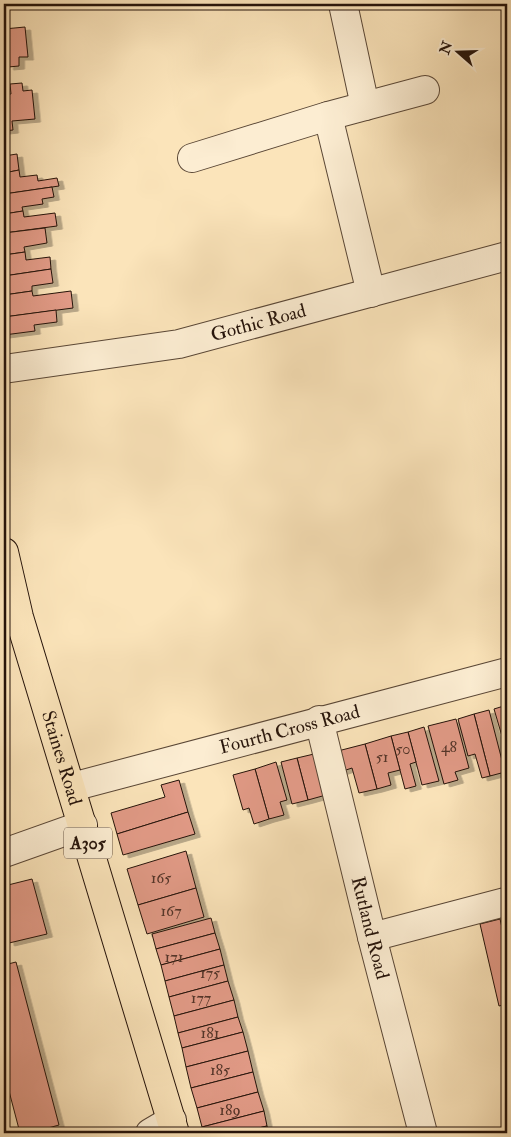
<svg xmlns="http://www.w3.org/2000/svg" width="511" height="1137" font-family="'IM FELL Double Pica',serif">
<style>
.building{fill:#e19a86;stroke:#25130a;filter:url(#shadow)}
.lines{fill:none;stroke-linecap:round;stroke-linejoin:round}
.minor-casing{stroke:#5a4736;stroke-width:30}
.major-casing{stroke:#25130a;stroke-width:30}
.minor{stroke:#fcedd2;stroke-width:28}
.major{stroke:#fbe4ba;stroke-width:28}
.labels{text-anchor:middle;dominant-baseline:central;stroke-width:4;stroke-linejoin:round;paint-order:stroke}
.number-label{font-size:16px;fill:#543529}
.shield{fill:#fcedd2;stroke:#665446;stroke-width:1}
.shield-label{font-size:18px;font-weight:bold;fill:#25130a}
.street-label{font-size:19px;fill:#25130a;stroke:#fcedd2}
</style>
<defs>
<filter id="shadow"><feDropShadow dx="5.5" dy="3" stdDeviation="0" flood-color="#0004"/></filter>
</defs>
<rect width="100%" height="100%" fill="#fbe4ba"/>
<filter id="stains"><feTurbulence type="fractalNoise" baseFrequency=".004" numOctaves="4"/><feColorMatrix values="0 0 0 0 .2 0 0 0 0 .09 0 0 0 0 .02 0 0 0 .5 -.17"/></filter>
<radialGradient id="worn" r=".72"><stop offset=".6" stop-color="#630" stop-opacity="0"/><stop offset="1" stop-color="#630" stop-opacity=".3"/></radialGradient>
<g class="building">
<path d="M25 27 28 57H19V66L8 67V60H4V29Z"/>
<path d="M22 83 23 91 32 90 35 119 12 121 13 130 4 131V94H11L10 84Z"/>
<path d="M17 154 19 170 4 173V156Z"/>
<path d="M19 170 20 177 37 175 38 181 57 178 59 186 4 194V173Z"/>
<path d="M52 187 54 197 42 199 43 204 22 207 23 211 4 214V194Z"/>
<path d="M23 211 24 217 55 213 57 226 4 233V214Z"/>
<path d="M45 228 47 243 24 247 25 252 4 255V233Z"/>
<path d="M25 252 26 260 50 257 51 269 4 276V255Z"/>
<path d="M51 269 53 283 32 286V291L4 295V276Z"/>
<path d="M32 291 33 296 71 291 73 308 4 317V295Z"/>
<path d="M56 310 57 322 34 325 35 331 4 335V317Z"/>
<path d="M507 705V742L504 743 494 709Z"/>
<path d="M489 710 505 772 490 776 474 714Z"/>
<path d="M474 714 490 776 482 778 475 754 468 756 458 719Z"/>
<path d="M456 719 469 768 455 772 458 780 444 784 428 726Z"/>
<path d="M424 727 439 781 422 785 408 732Z"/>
<path d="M408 732 416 762 410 764 416 786 405 789 391 736Z"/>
<path d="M391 736 400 770 388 773 391 785 377 789 365 744Z"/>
<path d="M365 744 377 789 359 793 352 768 340 772 334 752Z"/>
<path d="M314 754 326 795 308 800 297 758Z"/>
<path d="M297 758 308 800 292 804 281 762Z"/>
<path d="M276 762 287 800 280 802 284 815 269 819 255 769Z"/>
<path d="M255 769 269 819 254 824 249 808 243 810 233 775Z"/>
<path d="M179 780 188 812 117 834 111 813 165 797 161 785Z"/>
<path d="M188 812 195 834 123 855 117 834Z"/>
<path d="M186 851 196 888 138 905 127 869Z"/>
<path d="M32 879 47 934 9 943 4 922V886Z"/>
<path d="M196 888 204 917 147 934 138 905Z"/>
<path d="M211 918 215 933 156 949 152 934Z"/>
<path d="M500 919 507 949V1004L499 1006 480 924Z"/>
<path d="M215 933 220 949 161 965 156 949Z"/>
<path d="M220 949 224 965 165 981 161 965Z"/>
<path d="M16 962 59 1125 30 1133H20L4 1072V965Z"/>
<path d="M224 965 228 981 169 997 165 981Z"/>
<path d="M228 981 234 1000 174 1016 169 997Z"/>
<path d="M234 1000 238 1017 178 1033 174 1016Z"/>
<path d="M238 1017 243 1032 182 1048 178 1033Z"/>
<path d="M243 1032 248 1051 186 1067 182 1048Z"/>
<path d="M248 1051 253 1072 191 1088 186 1067Z"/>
<path d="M253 1072 258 1092 197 1108 191 1088Z"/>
<path d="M258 1092 264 1111 202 1127 197 1108Z"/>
<path d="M264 1111 267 1126 238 1133H203L202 1127Z"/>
<path d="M267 1126 269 1133H238Z"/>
</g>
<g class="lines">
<defs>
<g id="minor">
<path d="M343 4 365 106"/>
<path d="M328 116 371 293"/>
<path d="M192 158 328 116 425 90"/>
<path id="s1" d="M4 369 179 344 507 256"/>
<path id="s2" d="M319 720 372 937 423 1133"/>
<path id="s3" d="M72 787 507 672"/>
<path d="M4 853 83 825"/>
<path d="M372 937 505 902"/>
<path d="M150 1133 172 1120"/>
</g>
<g id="major">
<path id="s4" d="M4 552 19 617 175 1133"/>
</g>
</defs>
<use href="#minor" class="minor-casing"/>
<use href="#major" class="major-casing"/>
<use href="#minor" class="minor"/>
<use href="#major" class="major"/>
</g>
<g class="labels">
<g class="number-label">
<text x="449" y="747">48</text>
<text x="403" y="749">50</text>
<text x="382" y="757">51</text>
<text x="161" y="878">165</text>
<text x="171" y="911">167</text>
<text x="174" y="957">171</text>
<text x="210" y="973">175</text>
<text x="201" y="998">177</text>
<text x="210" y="1033">181</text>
<text x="220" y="1070">185</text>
<text x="230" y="1110">189</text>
</g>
<rect class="shield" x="64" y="827.5" width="48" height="31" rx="4"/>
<g class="shield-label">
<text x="88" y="843">A305</text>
</g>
<g class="street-label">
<text stroke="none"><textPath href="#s1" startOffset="259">Gothic Road</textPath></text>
<text stroke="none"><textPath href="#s3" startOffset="225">Fourth Cross Road</textPath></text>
<text stroke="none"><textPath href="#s4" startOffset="214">Staines Road</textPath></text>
<text stroke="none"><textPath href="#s2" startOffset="214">Rutland Road</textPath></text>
</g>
</g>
<rect width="511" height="1137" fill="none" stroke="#fbe4ba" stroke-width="20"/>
<rect x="5" y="5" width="501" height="1127" fill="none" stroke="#25130a" stroke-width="2.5"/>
<rect x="10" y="10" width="491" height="1117" fill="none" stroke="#25130a"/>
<g transform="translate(458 52) rotate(290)" stroke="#fcedd2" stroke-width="4" paint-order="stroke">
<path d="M0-4L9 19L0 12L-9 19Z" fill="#25130a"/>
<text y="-8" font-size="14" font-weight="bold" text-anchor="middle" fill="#25130a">N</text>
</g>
<rect width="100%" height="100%" filter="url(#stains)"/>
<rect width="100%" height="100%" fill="url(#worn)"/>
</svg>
